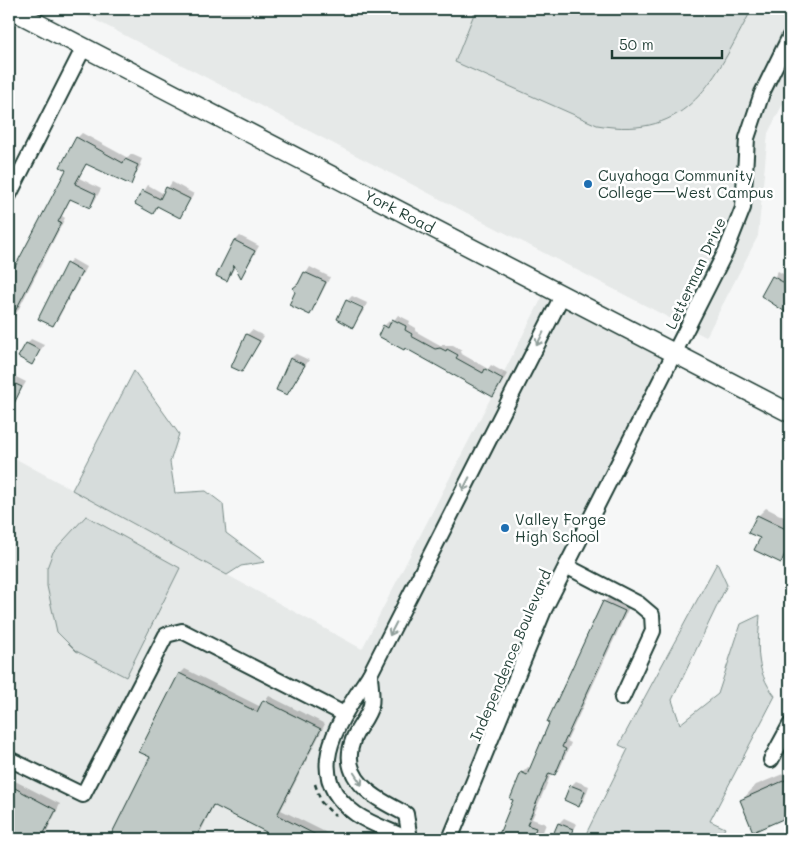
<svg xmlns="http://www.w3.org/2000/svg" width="799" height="848" font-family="Mali,sans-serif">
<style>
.built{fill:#e6e9e8}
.green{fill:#d6dcdb;stroke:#7a8c88}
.shadow{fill:#0003}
.building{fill:#c0c9c6;stroke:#1f3d34}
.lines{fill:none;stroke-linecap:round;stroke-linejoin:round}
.minor-casing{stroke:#1f3d34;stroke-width:18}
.major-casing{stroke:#1f3d34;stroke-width:21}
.path{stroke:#1f3d34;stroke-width:2.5;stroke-dasharray:5 4;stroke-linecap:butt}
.minor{stroke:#fff;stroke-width:14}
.major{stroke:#fff;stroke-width:18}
.oneway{stroke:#8f9e9a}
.poi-dot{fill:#1f6fb2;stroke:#fff;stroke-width:2}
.labels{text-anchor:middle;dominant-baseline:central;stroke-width:5;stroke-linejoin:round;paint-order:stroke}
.poi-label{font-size:15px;fill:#1f3d34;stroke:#fff;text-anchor:start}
.street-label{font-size:15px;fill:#1f3d34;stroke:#fff}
</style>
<rect width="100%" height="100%" fill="#f6f7f7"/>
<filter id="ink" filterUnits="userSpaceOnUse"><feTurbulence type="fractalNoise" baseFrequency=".02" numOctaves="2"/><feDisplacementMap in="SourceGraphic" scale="10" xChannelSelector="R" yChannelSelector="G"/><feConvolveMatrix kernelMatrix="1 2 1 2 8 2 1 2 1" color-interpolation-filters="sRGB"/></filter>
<g filter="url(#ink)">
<g class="built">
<path d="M74 9H790V90L768 133 758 236 706 337Z"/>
<path d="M547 288 674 354 544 610 450 839H9V455L362 649Z"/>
</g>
<g class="green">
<path d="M476 9H752C714 79 691 141 597 125L455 62Z"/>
<path d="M134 371 179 434 170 462 175 493 206 491 223 504 226 533 265 562 241 566 227 575 72 490Z"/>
<path d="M86 516 180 568 126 677 76 651 57 632 47 586V568L53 552Z"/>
<path d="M717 563 727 585 672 700 680 724 718 694 741 624 760 615C758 645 754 670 775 696L710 821 725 828 719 839 584 838 628 749 619 745Z"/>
</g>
<g class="shadow">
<path d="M9 98 14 101 9 113Z"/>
<path d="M82 133 128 158 131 154 142 159 140 164 141 165 130 183 87 163 79 178 101 189 94 202 89 207 71 198 62 216 65 218 9 328V281L68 169 77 138Z"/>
<path d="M172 182 194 194 180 216 159 205 153 212 136 204 148 185 164 194Z"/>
<path d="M240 236 259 246 245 271 241 276 236 266 226 280 235 241Z"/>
<path d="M72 259 86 267 58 319 53 324 67 264Z"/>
<path d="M310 267 330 277 314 308 309 313 300 283Z"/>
<path d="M778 271 790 278 788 312 763 295Z"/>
<path d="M352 296 367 303 365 308 348 300Z"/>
<path d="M347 302 364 310 353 326Z"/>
<path d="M398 315 410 321 409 324 416 328 415 331 440 345H453L462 350 460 353 488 369 491 365 507 374 498 390 493 395 384 326 389 321 392 323Z"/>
<path d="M252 330 264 336 242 371 247 335Z"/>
<path d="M31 339 44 345 32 363 27 344Z"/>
<path d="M296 354 309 360 287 394 278 389 291 358Z"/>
<path d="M14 376 26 382 14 402 9 399V381Z"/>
<path d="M766 508 790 520V555L787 554 780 561 762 538 758 516Z"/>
<path d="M610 596 630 605 567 741 571 743 560 768 554 774 552 772 532 819 546 824 540 839H498L514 799 522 773 528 767 531 768 604 602Z"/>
<path d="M185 669 261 707 269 696 325 724 281 810 339 839H264L268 831 214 804 197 839H110L152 757 141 751 180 674Z"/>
<path d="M790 771V814L754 830 741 801 756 785Z"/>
<path d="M9 778 60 804 43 839H9Z"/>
<path d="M576 781 589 786 584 800 579 805 571 786Z"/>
<path d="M564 818 577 824 569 839 554 836 559 823Z"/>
</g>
<g class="building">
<path d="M76 137 123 163 125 159 138 165 136 169 137 170 131 185 86 164 75 184 96 194 90 208 70 199 58 222 61 223 9 323V278L66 170 60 167Z"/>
<path d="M166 187 190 199 180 218 157 206 153 214 135 204 142 190 160 199Z"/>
<path d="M234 240 255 251 241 278 234 265 227 281 216 276Z"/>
<path d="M66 263 82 272 53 326 38 319Z"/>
<path d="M304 272 326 282 310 315 289 305 295 292 293 288 298 284Z"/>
<path d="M772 276 790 286V315L761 296Z"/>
<path d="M346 300 363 308 353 328 337 319Z"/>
<path d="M392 319 406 326 405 330 412 334 411 336 435 349 440 348 446 351 447 349 458 355 456 358 483 373 485 369 503 379 493 397 405 348 404 350 378 336 383 325 388 328Z"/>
<path d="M246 334 260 341 242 372 231 367Z"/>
<path d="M26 343 40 350 32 365 18 357Z"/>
<path d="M290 358 305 365 287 395 276 390Z"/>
<path d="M9 381 22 387 9 414Z"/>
<path d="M757 515 790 531V542L781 563 754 550 760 538 748 533Z"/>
<path d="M603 601 625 611 562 747 566 749 555 775 549 773 527 825 536 828 532 839H497L513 800 510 799 521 772 527 775 549 723 547 722Z"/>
<path d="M179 673 257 712 263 700 321 729 277 815 324 839H262L266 832 213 805 195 839H109L150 757 139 752Z"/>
<path d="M790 778V816L753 832 740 800Z"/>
<path d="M9 785 56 810 41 839H9Z"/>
<path d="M570 785 585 791 579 807 564 800Z"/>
<path d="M558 823 573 829 569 839 552 837Z"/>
</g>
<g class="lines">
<defs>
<g id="minor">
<path d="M9 195 84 47"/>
<path d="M566 566 639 604 652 615 653 631 622 698"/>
<path d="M370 674C342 718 298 773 356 814 372 825 392 831 408 839"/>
<path d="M9 759 83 795 166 635 182 631 344 714"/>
<path d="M771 760 790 725"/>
<path d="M410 839 406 814C377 799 338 780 353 740 357 728 368 718 371 705 373 697 370 683 370 674L562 296"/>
<path d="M450 839 544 610 726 251 743 208 747 138 762 93 790 36"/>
</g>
<g id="major">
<path id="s1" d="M10 9 790 413"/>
</g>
</defs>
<use href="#minor" class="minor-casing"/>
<use href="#major" class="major-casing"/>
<path class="path" d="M315 784 321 802 335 816"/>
<use href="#minor" class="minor"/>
<use href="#major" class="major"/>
</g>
<defs><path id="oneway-shaft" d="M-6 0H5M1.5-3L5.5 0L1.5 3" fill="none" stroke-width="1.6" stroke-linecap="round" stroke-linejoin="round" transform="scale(1.25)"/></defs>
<g class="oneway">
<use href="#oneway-shaft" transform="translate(540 339) rotate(117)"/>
<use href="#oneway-shaft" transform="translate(466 484) rotate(117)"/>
<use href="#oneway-shaft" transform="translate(393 629) rotate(117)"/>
<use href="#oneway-shaft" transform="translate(358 779) rotate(57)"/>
</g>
</g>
<g class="poi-dot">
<circle cx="588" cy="184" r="5"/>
<circle cx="505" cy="528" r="5"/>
</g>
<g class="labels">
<g class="poi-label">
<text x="598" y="175">Cuyahoga Community<tspan x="598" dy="17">College—West Campus</tspan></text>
<text x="515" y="519">Valley Forge<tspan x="515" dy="17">High School</tspan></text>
</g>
<g class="street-label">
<text stroke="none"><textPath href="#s1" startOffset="439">York Road</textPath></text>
<text transform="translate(695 273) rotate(-65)">Letterman Drive</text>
<text transform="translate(510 655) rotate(-67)">Independence Boulevard</text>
</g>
</g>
<rect width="799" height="848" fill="none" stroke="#fff" stroke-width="30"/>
<rect x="15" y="15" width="769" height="818" fill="none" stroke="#1f3d34" stroke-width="2" filter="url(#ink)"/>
<path d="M612 50v8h110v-8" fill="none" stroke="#1f3d34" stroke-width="2.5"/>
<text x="619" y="50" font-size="15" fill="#1f3d34" stroke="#ffffff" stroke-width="4" paint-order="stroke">50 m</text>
</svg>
